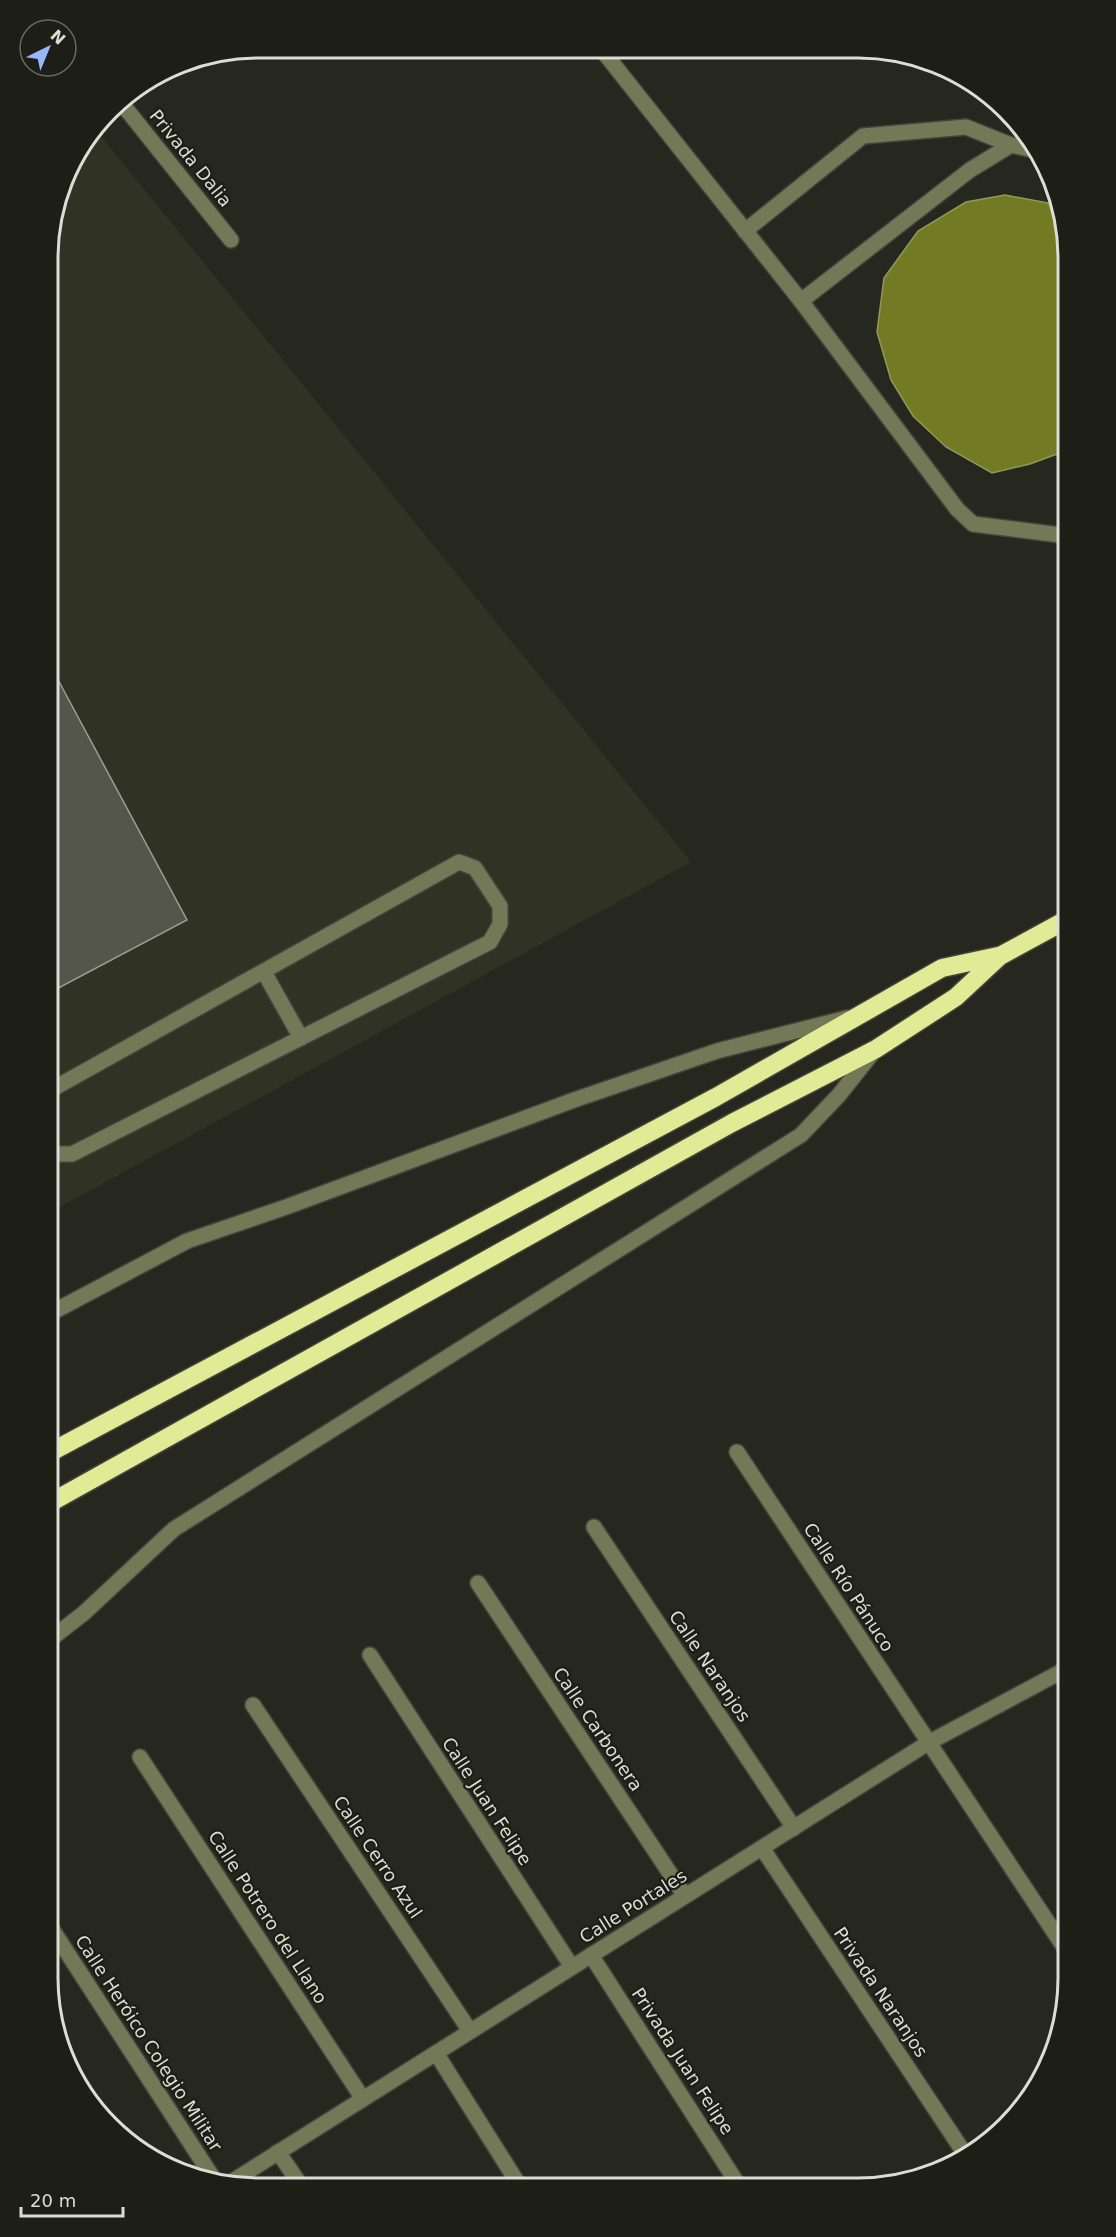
<svg xmlns="http://www.w3.org/2000/svg" width="1116" height="2237" font-family="'DejaVu Sans',sans-serif">
<style>
.built{fill:#303223}
.water{fill:#727b23;stroke:#929859;stroke-width:1.5}
.building{fill:#54564b;stroke:#9c9e92;stroke-width:1.5}
.lines{fill:none;stroke-linecap:round;stroke-linejoin:round}
.minor-casing{stroke:#43453c;stroke-width:18}
.highway-casing{stroke:#43453c;stroke-width:21}
.minor{stroke:#737857;stroke-width:15}
.highway{stroke:#e0ec95;stroke-width:18}
.labels{text-anchor:middle;dominant-baseline:central;stroke-width:4.5;stroke-linejoin:round;paint-order:stroke}
.street-label{font-size:18px;fill:#dcddd7;stroke:#1d1e15}
.rim{fill:none;stroke:#dcddd7;stroke-width:3}
</style>
<rect width="100%" height="100%" fill="#26281f"/>
<path class="built" d="M96 130 691 862 49 1213 50 231 70 165Z"/>
<path class="water" d="M1005 195 1048 203 1060 209 1068 258V450L1030 464 992 473 946 447 913 416 891 380 877 332 884 278 918 231 966 202Z"/>
<path class="building" d="M49 663 187 920 49 993Z"/>
<g class="lines">
<defs>
<g id="minor">
<path d="M606 50V55L801 301 957 509 973 524 1068 536"/>
<path d="M119 100 231 240"/>
<path d="M745 231 863 136 966 127 1011 145"/>
<path d="M801 301 970 170 1011 145 1029 149"/>
<path d="M264 972 301 1038"/>
<path d="M49 1149 55 1154H72L490 942 500 924V906L475 868 459 862 49 1091"/>
<path d="M49 1314 187 1241 289 1206 574 1100 717 1051 847 1018"/>
<path d="M737 1452 1068 1953"/>
<path d="M594 1527 794 1828"/>
<path d="M478 1583 685 1896"/>
<path d="M48 1641 84 1613 174 1529 801 1135 839 1095 874 1051"/>
<path d="M370 1655 572 1967"/>
<path d="M253 1705 470 2031"/>
<path d="M140 1757 363 2099"/>
<path d="M762 1848 967 2157"/>
<path d="M48 1923 217 2184"/>
<path d="M591 1955 741 2189"/>
<path d="M436 2053 521 2188"/>
<path d="M278 2152 302 2187"/>
<path d="M225 2186 928 1743 1068 1668"/>
</g>
<g id="highway">
<path d="M49 1453 716 1097 942 968 998 956"/>
<path d="M48 1504 732 1123 876 1049 956 997 1000 956 1068 919"/>
</g>
</defs>
<use href="#minor" class="minor-casing"/>
<use href="#highway" class="highway-casing"/>
<use href="#minor" class="minor"/>
<use href="#highway" class="highway"/>
</g>
<g class="labels">
<g class="street-label">
<text transform="translate(191 158) rotate(51)">Privada Dalia</text>
<text transform="translate(849 1587) rotate(57)">Calle Río Pánuco</text>
<text transform="translate(710 1666) rotate(56)">Calle Naranjos</text>
<text transform="translate(598 1729) rotate(56)">Calle Carbonera</text>
<text transform="translate(487 1801) rotate(57)">Calle Juan Felipe</text>
<text transform="translate(378 1857) rotate(56)">Calle Cerro Azul</text>
<text transform="translate(633 1906) rotate(-32)">Calle Portales</text>
<text transform="translate(268 1917) rotate(57)">Calle Potrero del Llano</text>
<text transform="translate(881 1992) rotate(56)">Privada Naranjos</text>
<text transform="translate(149 2043) rotate(57)">Calle Heróico Colegio Militar</text>
<text transform="translate(683 2061) rotate(57)">Privada Juan Felipe</text>
</g>
</g>
<path d="M0 0H1116V2237H0ZM258 58H858A200 200 0 0 1 1058 258V1978A200 200 0 0 1 858 2178H258A200 200 0 0 1 58 1978V258A200 200 0 0 1 258 58Z" fill="#1d1e15" fill-rule="evenodd"/>
<path class="rim" d="M258 58H858A200 200 0 0 1 1058 258V1978A200 200 0 0 1 858 2178H258A200 200 0 0 1 58 1978V258A200 200 0 0 1 258 58Z"/>
<g transform="translate(48 48) rotate(43)"><circle r="28" fill="#1d1e15" stroke="#696a63" stroke-width="1.5"/>
<path d="M0-4.5L10 22L0 15L-10 22Z" fill="#96b6fd"/>
<text y="-9" font-size="16" font-weight="bold" text-anchor="middle" fill="#dcddd7">N</text>
</g>
<path d="M21 2207v9h102v-9" fill="none" stroke="#dcddd7" stroke-width="3"/>
<text x="30" y="2207" font-size="18" fill="#dcddd7" stroke="#1d1e15" stroke-width="4.5" paint-order="stroke">20 m</text>
</svg>
